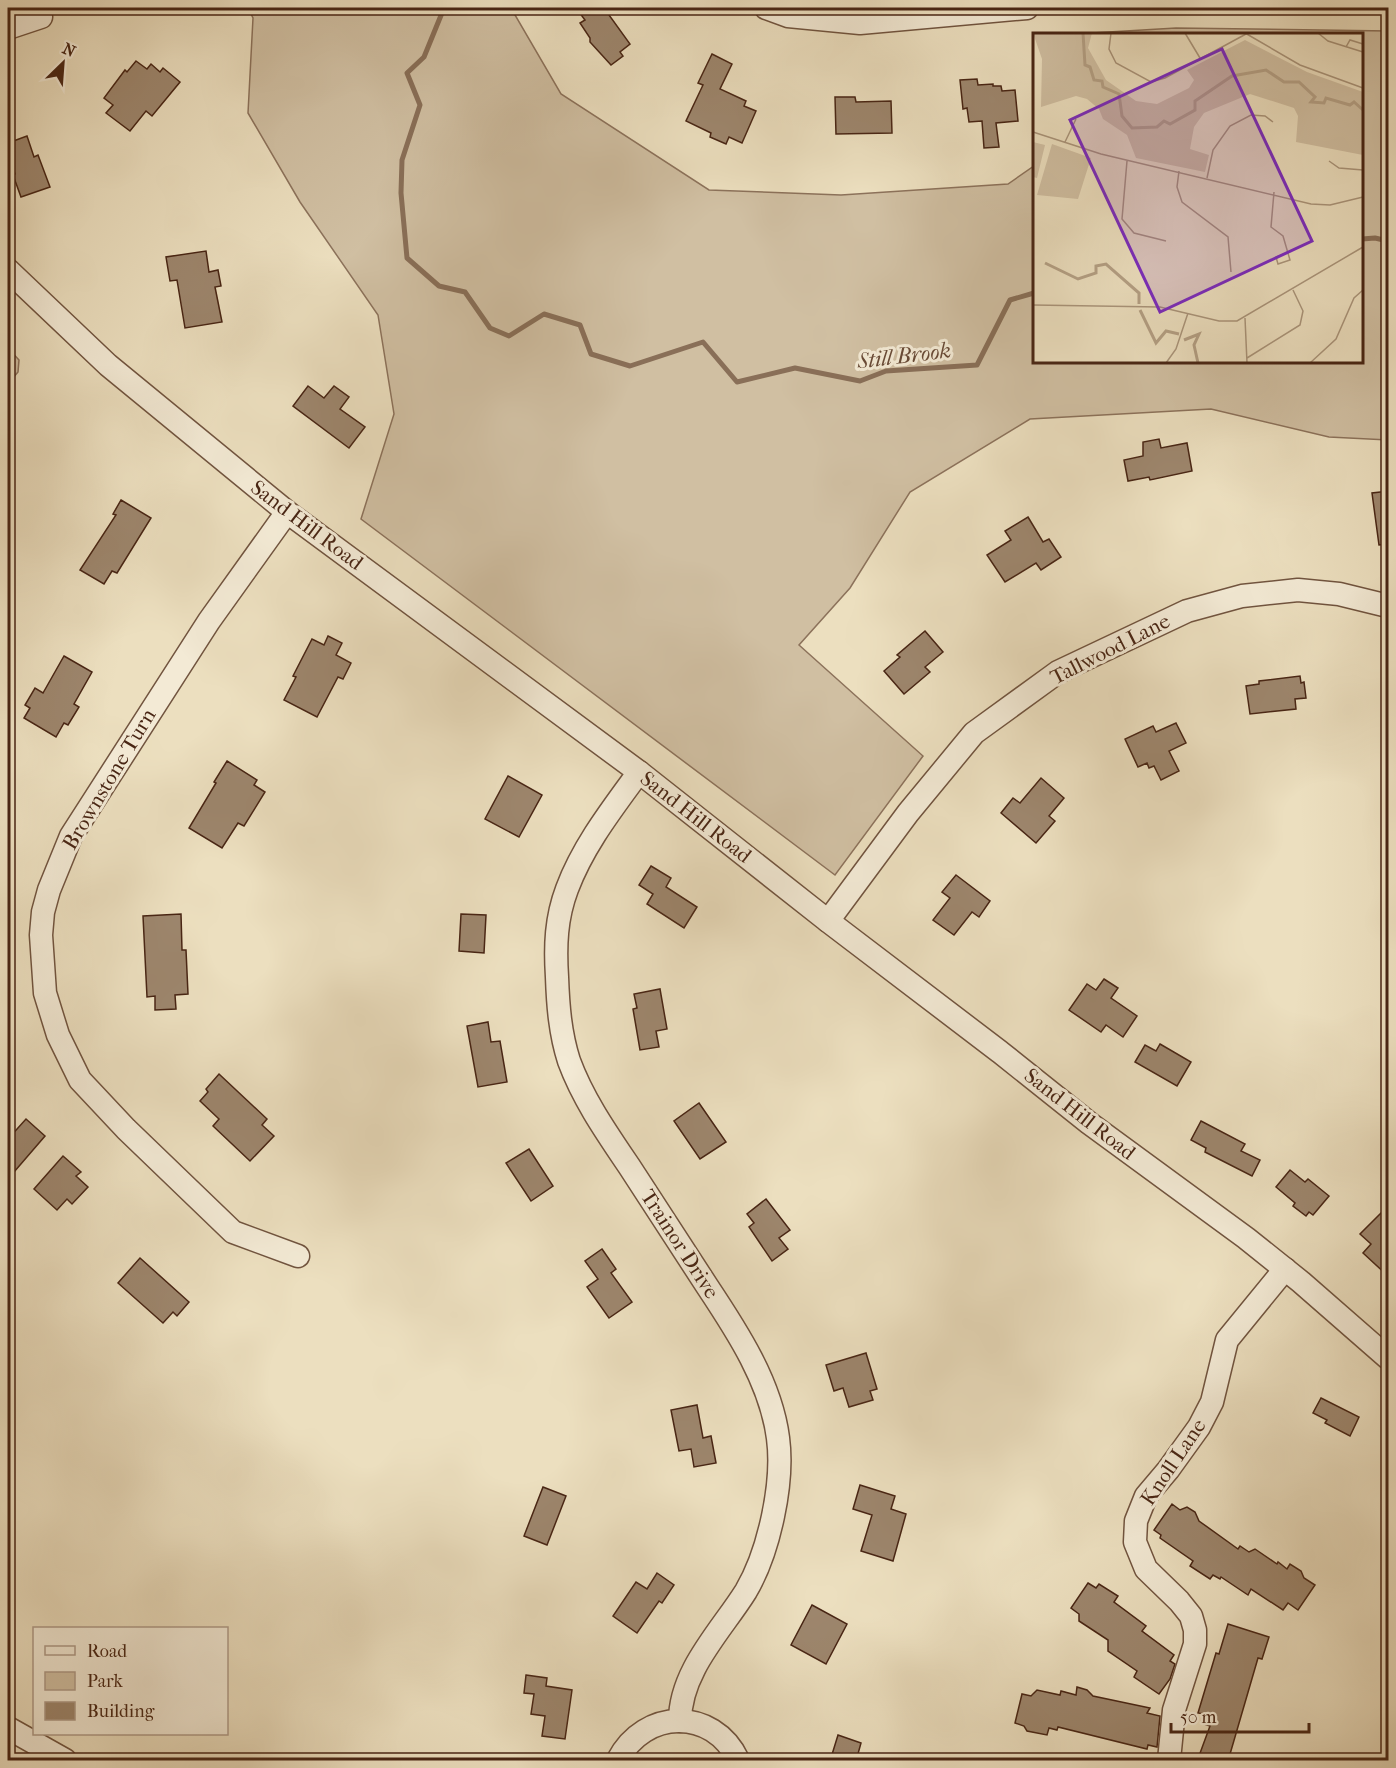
<svg xmlns="http://www.w3.org/2000/svg" width="1396" height="1768" font-family="'IM FELL French Canon',serif">
<style>
.green{fill:#d0bfa2;stroke:#8c725b;stroke-width:1.5}
.lines{fill:none;stroke-linecap:round;stroke-linejoin:round}
.stream{stroke:#896f58;stroke-width:5}
.building{fill:#9d866d;stroke:#482514;stroke-width:1.5}
.minor-casing{stroke:#71543f;stroke-width:25}
.minor{stroke:#f3ead5;stroke-width:22}
.labels{text-anchor:middle;dominant-baseline:central;stroke-width:6;stroke-linejoin:round;paint-order:stroke}
.street-label{font-size:21px;fill:#482514;stroke:#f3ead5}
.water-label{font-size:22px;font-style:italic;fill:#684a36;stroke:#f3ead5}
.inset-river{fill:none;stroke:#b4a085;stroke-width:3}
.inset-road{fill:none;stroke:#aa957b;stroke-width:1.5}
.view{fill:#7b2cbf;fill-opacity:0.15;stroke:#7b2cbf;stroke-width:3}
.inset-edge{fill:none;stroke:#482514;stroke-width:3}
</style>
<rect width="100%" height="100%" fill="#ecdfbf"/>
<filter id="stains"><feTurbulence type="fractalNoise" baseFrequency=".00333" numOctaves="4"/><feColorMatrix values="0 0 0 0 .2 0 0 0 0 .09 0 0 0 0 .02 0 0 0 .5 -.17"/></filter>
<radialGradient id="worn" r=".72"><stop offset=".6" stop-color="#630" stop-opacity="0"/><stop offset="1" stop-color="#630" stop-opacity=".3"/></radialGradient>
<g class="green">
<path d="M248 8H511L561 94 709 190 841 195 1008 184 1034 166V362H1362V34H1075L1176 28 1388 31V440L1329 437 1211 409 1030 419 910 492 850 588 799 645 923 756 835 875 361 519 394 414 378 315 300 202 248 113 253 18Z"/>
<path d="M8 348 19 360 18 372 8 384Z"/>
</g>
<g class="lines">
<g class="stream">
<path d="M444 8 424 57 407 73 420 105 402 160 401 193 407 258 439 286 465 292 490 328 509 336 544 314 580 325 591 354 630 366 703 342 737 382 795 368 860 381 886 371 977 365 1010 300 1034 293"/>
<path d="M1362 239 1375 238 1388 241"/>
</g>
</g>
<g class="building">
<path d="M576 8H604L630 44 620 52 623 56 611 65 590 42V38L580 23 585 20Z"/>
<path d="M712 54 732 64 720 89 746 101 744 106 756 111 742 143 729 137 726 144 710 137 711 133 686 121 703 85 698 83Z"/>
<path d="M136 61 147 69 151 64 160 72 163 68 180 82 152 116 146 111 130 131 106 113 113 105 104 98 125 70 127 72Z"/>
<path d="M977 79 978 85 993 84V86H1001L1002 91 1015 90 1018 121 996 123 999 147 984 148 982 121 969 122 967 108 963 109 960 80Z"/>
<path d="M835 97H855L856 102 891 101 892 133 836 134Z"/>
<path d="M27 136 34 157 38 155 50 187 21 197 13 175 15 174 11 163 14 161 8 143Z"/>
<path d="M206 251 209 272 218 270 221 286 215 287 222 322 185 328 177 280 170 281 166 257Z"/>
<path d="M308 386 324 398 334 386 349 397 340 409 365 427 349 448 293 406Z"/>
<path d="M1159 439 1161 448 1187 443 1192 471 1150 480 1149 477 1128 481 1124 460 1143 456V442Z"/>
<path d="M1389 491V544L1379 545 1372 493Z"/>
<path d="M121 500 151 518 117 573 112 571 104 584 80 570 116 515 113 514Z"/>
<path d="M1028 517 1043 542 1049 539 1061 557 1041 570 1036 563 1005 582 987 555 1011 540 1005 531Z"/>
<path d="M925 631 943 652 925 667 930 672 904 694 884 671 900 657 897 655Z"/>
<path d="M328 636 342 643 336 655 351 663 343 679 338 677 317 717 284 700 296 677 293 676 312 639 324 645Z"/>
<path d="M64 656 92 672 74 704 79 707 68 725 64 723 56 737 24 718 30 708 25 705 35 688 43 693Z"/>
<path d="M1300 676 1301 683 1304 682 1306 698 1295 699 1296 709 1250 714 1246 686 1259 684V681Z"/>
<path d="M1176 723 1186 743 1169 751 1179 771 1161 780 1154 766 1149 768 1147 763 1138 767 1125 739 1153 726 1156 732Z"/>
<path d="M227 761 257 780 254 785 265 792 244 826 238 823 222 848 189 828 216 783 214 782Z"/>
<path d="M508 776 542 795 519 837 485 819Z"/>
<path d="M1041 778 1064 798 1049 816 1055 821 1036 843 1001 813 1013 798 1020 803Z"/>
<path d="M651 866 671 878 666 887 697 907 684 928 647 904 653 894 639 885Z"/>
<path d="M956 875 990 901 979 917 972 912 954 935 933 920 950 898 942 892Z"/>
<path d="M181 914 182 950H186L188 994 175 995 176 1009 155 1010V996L147 997 143 916Z"/>
<path d="M461 914 486 915 484 953 459 951Z"/>
<path d="M1104 979 1118 988 1111 998 1137 1016 1123 1037 1106 1025 1101 1032 1069 1010 1087 984 1096 990Z"/>
<path d="M660 989 667 1029 656 1031 659 1047 640 1050 633 1009 637 1008 634 994Z"/>
<path d="M488 1022 491 1042 500 1041 507 1082 478 1087 467 1026Z"/>
<path d="M1160 1044 1191 1062 1177 1086 1135 1062 1145 1045 1156 1051Z"/>
<path d="M219 1074 267 1119 262 1125 274 1136 250 1161 213 1126 219 1119 200 1101 208 1092 206 1089Z"/>
<path d="M699 1103 726 1142 700 1159 674 1121Z"/>
<path d="M26 1119 45 1136 8 1179V1139Z"/>
<path d="M1201 1121 1245 1144 1241 1151 1260 1160 1252 1176 1205 1152 1206 1148 1191 1140Z"/>
<path d="M529 1149 553 1186 531 1201 506 1163Z"/>
<path d="M63 1156 81 1172 76 1176 88 1187 72 1204 67 1199 57 1210 34 1189Z"/>
<path d="M1290 1170 1305 1182 1308 1179 1329 1196 1313 1215 1309 1212 1306 1216 1293 1206 1295 1203 1276 1187Z"/>
<path d="M766 1199 790 1230 779 1238 788 1249 772 1261 749 1227 754 1223 747 1214Z"/>
<path d="M1389 1205V1277L1363 1253 1371 1244 1360 1234Z"/>
<path d="M602 1249 616 1269 611 1273 632 1302 609 1318 587 1287 598 1279 585 1261Z"/>
<path d="M140 1258 189 1302 177 1316 173 1312 163 1323 118 1283Z"/>
<path d="M866 1353 877 1389 870 1391 873 1400 849 1407 843 1388 834 1391 826 1365Z"/>
<path d="M1321 1398 1359 1417 1350 1436 1325 1423 1327 1420 1313 1413Z"/>
<path d="M697 1405 703 1438 711 1436 716 1463 694 1467 691 1449 679 1451 671 1410Z"/>
<path d="M860 1485 895 1496 891 1509 906 1514 893 1561 861 1551 872 1515 853 1509Z"/>
<path d="M543 1487 566 1496 547 1545 524 1536Z"/>
<path d="M1172 1504 1180 1510 1187 1507 1195 1512 1199 1521 1238 1549 1240 1546 1249 1552 1255 1549 1277 1564 1278 1562 1287 1569 1290 1564 1301 1571 1304 1578 1315 1585 1298 1610 1288 1603 1283 1610 1251 1589 1248 1595 1221 1577 1220 1579 1213 1575 1210 1579 1190 1566 1193 1561 1160 1538 1161 1535 1154 1530Z"/>
<path d="M657 1573 674 1585 662 1603 659 1601 637 1633 613 1616 636 1582 647 1589Z"/>
<path d="M1088 1583 1096 1588 1099 1584 1118 1596 1114 1602 1146 1626 1142 1631 1174 1655 1170 1661 1175 1664 1170 1679 1159 1694 1134 1677 1137 1671 1108 1651V1640L1079 1621V1614L1071 1608Z"/>
<path d="M812 1605 847 1624 826 1664 791 1645Z"/>
<path d="M1228 1624 1269 1637 1262 1659 1258 1658 1228 1761H1207V1758L1199 1756 1210 1726 1201 1723 1204 1714 1198 1713 1216 1653 1219 1654Z"/>
<path d="M526 1675 547 1678 546 1686 572 1690 565 1739 542 1736 545 1716 531 1714 534 1694 524 1693Z"/>
<path d="M1077 1687 1087 1690 1093 1696 1150 1708 1147 1713 1160 1716 1157 1747 1148 1745 1147 1749 1058 1727 1057 1730 1049 1728 1047 1735 1027 1731 1024 1726 1015 1723 1022 1694 1031 1696 1037 1690 1060 1695 1061 1691 1076 1695Z"/>
<path d="M838 1735 861 1743 856 1761H830Z"/>
</g>
<g class="lines">
<defs>
<g id="minor">
<path d="M766 8 788 16 860 23 1027 8"/>
<path d="M8 28 41 17"/>
<path d="M8 270 108 365 287 512 639 772 828 921 1000 1052 1089 1123 1246 1238 1301 1282 1388 1358"/>
<path d="M287 512 209 621 71 836 49 890 43 912 41 935 45 993 58 1035 80 1080 126 1129 233 1232 298 1256"/>
<path d="M639 772C612 809 583 846 567 889 556 918 555 946 557 977 558 1005 560 1033 569 1061 583 1099 606 1132 629 1166 655 1206 681 1246 707 1286 737 1331 771 1383 778 1438 784 1483 769 1552 746 1591 721 1631 680 1671 680 1721"/>
<path d="M828 921 908 813 974 733 1058 672 1187 611 1242 596 1298 590 1339 594 1388 606"/>
<path d="M8 1728 65 1760"/>
<path d="M618 1760C644 1709 713 1707 738 1760"/>
<path d="M1169 1760 1174 1710 1195 1644V1630L1191 1616 1179 1601 1146 1569 1135 1542 1136 1521 1146 1496 1168 1470 1199 1427 1212 1402 1227 1340 1285 1269"/>
</g>
</defs>
<use href="#minor" class="minor-casing"/>
<use href="#minor" class="minor"/>
</g>
<g class="labels">
<g class="street-label">
<text transform="translate(307 525) rotate(37)">Sand Hill Road</text>
<text transform="translate(1110 649) rotate(-27)">Tallwood Lane</text>
<text transform="translate(109 779) rotate(-59)">Brownstone Turn</text>
<text transform="translate(696 817) rotate(38)">Sand Hill Road</text>
<text transform="translate(1080 1114) rotate(38)">Sand Hill Road</text>
<text transform="translate(680 1244) rotate(57)">Trainor Drive</text>
<text transform="translate(1173 1462) rotate(-56)">Knoll Lane</text>
</g>
<g class="water-label">
<text transform="translate(904 356) rotate(-7)">Still Brook</text>
</g>
</g>
<g transform="translate(1033 33)">
<rect width="330" height="330" fill="#ecdfbf"/>
<path d="M0 0H59L55 15 73 47 103 68 124 71 156 55 161 47 154 37 212 7 274 39 330 59V122L263 109 265 83 261 75 217 61 171 80 161 94 157 116 176 122 172 139 103 125 94 102 70 86 66 76 54 66 43 63 8 74 9 26ZM0 109 12 112 4 145 0 144ZM19 111 58 125 45 166 4 162Z" fill="#d0bfa2"/>
<path class="inset-river" d="M50 0 52 32 57 34 61 47 69 48 70 54 86 61 89 83 99 95 124 94 131 88 137 91 162 77V68L199 43 233 37 251 49H266L282 64 278 69 291 70 293 65 317 72 321 69 330 77M12 230 45 246 63 240V233L73 231 106 260V271M107 277 123 310 133 298 146 301M151 307 166 301 161 312 165 330"/>
<path class="inset-road" d="M78 0 76 16 83 30 118 49 132 45 213 1M152 0 167 25M212 0 267 32 330 55M285 0 295 8 330 19M313 14 317 7 330 11M0 99 68 121 278 171 297 172 330 164M32 109 43 86M94 128 89 186 101 200 133 208M296 128 306 135 330 137M146 138 144 154 149 169 195 204 198 239M174 145 180 117 197 93 218 82 232 83 240 89M241 159 238 194 250 203 257 227 245 231 243 224 254 220M0 272 127 274 186 288H204L330 214M212 285 214 330M214 325 267 292 270 278 260 257M133 330 143 316 155 280M277 330 303 306 321 265 330 257"/>
<path class="view" d="M189 16 279 208 127 279 37 87Z"/>
<rect width="330" height="330" class="inset-edge"/>
</g>
<rect width="1396" height="1768" fill="none" stroke="#ecdfbf" stroke-width="30"/>
<rect x="9" y="9" width="1378" height="1750" fill="none" stroke="#482514" stroke-width="3"/>
<rect x="15" y="15" width="1366" height="1738" fill="none" stroke="#482514" stroke-width="1.5"/>
<rect x="33" y="1627" width="195" height="108" fill="#f3ead5" stroke="#af9b88" stroke-width="1.5"/>
<rect x="45" y="1646" width="30" height="9" fill="#f3ead5" stroke="#af9b88" stroke-width="1.5"/>
<text x="87" y="1657" font-size="18" fill="#482514">Road</text>
<rect x="45" y="1672" width="30" height="18" fill="#d0bfa2" stroke="#af9b88" stroke-width="1.5"/>
<text x="87" y="1687" font-size="18" fill="#482514">Park</text>
<rect x="45" y="1702" width="30" height="18" fill="#9d866d" stroke="#af9b88" stroke-width="1.5"/>
<text x="87" y="1717" font-size="18" fill="#482514">Building</text>
<g transform="translate(63 63) rotate(25)" stroke="#f3ead5" stroke-width="4.5" paint-order="stroke">
<path d="M0-4.5L10 22L0 15L-10 22Z" fill="#482514"/>
<text y="-9" font-size="16" font-weight="bold" text-anchor="middle" fill="#482514">N</text>
</g>
<path d="M1171 1723v9h138v-9" fill="none" stroke="#482514" stroke-width="3"/>
<text x="1180" y="1723" font-size="18" fill="#482514" stroke="#f3ead5" stroke-width="4.5" paint-order="stroke">50 m</text>
<rect width="100%" height="100%" filter="url(#stains)"/>
<rect width="100%" height="100%" fill="url(#worn)"/>
</svg>
